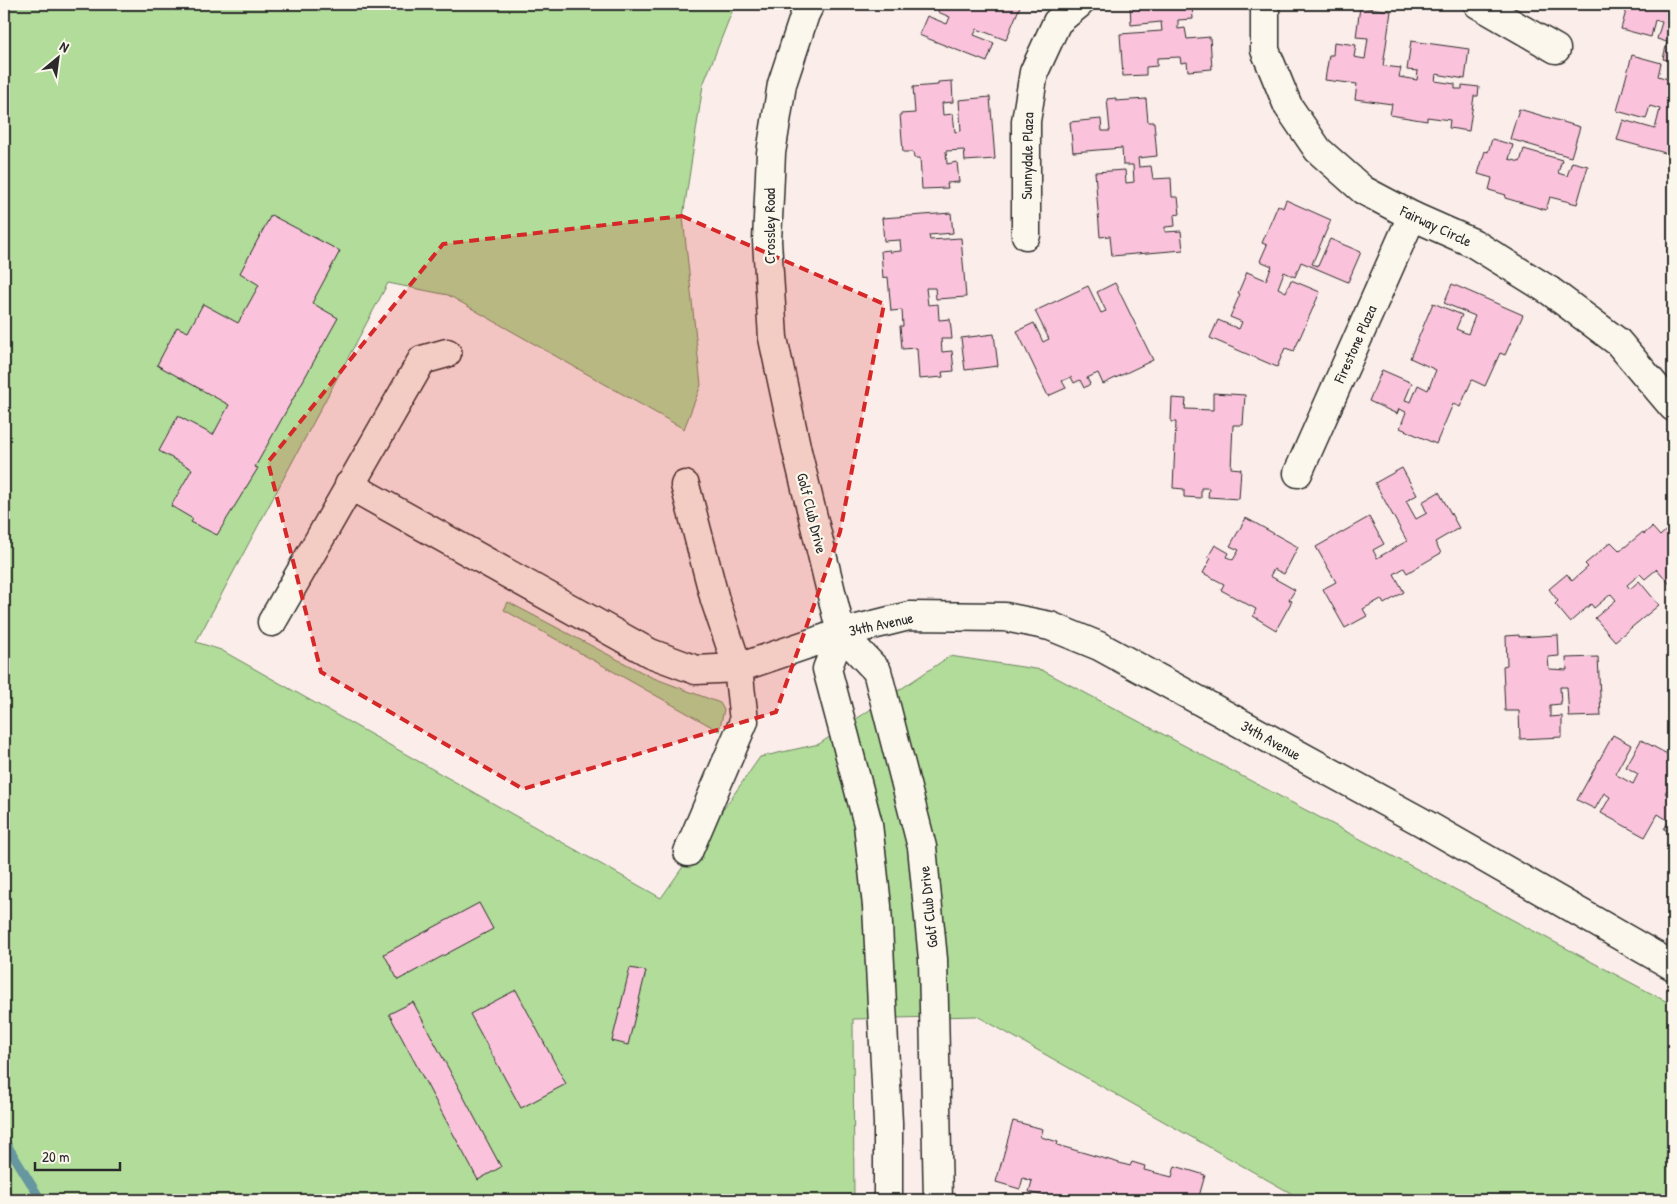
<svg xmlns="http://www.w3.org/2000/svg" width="1677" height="1204" font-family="'Patrick Hand',sans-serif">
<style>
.green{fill:#b1dc99;stroke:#6e8462}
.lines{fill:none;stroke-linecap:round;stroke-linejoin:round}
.stream{stroke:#66969f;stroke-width:9}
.building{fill:#fac3db;stroke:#2b2b2b}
.minor-casing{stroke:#2b2b2b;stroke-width:31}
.minor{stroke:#fbf7ec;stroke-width:28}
.marked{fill:#d62828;fill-opacity:0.2;stroke:#d62828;stroke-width:4;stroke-dasharray:10 6;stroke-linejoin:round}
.labels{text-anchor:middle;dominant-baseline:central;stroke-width:4.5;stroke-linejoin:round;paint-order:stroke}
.street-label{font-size:15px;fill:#2b2b2b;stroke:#fbf7ec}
</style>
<rect width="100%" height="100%" fill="#fbede9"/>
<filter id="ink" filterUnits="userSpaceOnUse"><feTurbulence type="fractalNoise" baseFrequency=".02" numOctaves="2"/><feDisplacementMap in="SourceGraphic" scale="10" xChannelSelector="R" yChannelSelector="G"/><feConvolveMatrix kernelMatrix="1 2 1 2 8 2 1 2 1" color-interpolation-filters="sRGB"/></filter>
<g filter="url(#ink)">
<g class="green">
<path d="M4 4H735L703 85 683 217 701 385 684 429 448 295 388 283 196 642 221 650 661 898 760 757 819 744 950 656 1042 670 1673 1005V1200H1303L977 1016 853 1019 854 1200H4Z"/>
<path d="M508 602 651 677 720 703 724 710 719 731 504 610Z"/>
</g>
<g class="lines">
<path class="stream" d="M4 1140 41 1200"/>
</g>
<g class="building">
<path d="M941 4H1021L1006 40 977 29 974 35 994 43 987 62 919 35 927 16 947 24 950 17 938 12Z"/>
<path d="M1130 4H1192L1193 19 1178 20V29L1185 28 1187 39 1210 37 1212 69 1188 71 1187 62 1181 63 1180 57 1157 58V66L1146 67V75L1123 76 1120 34 1162 31 1161 22 1131 25Z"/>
<path d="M1628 4H1650L1666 8 1668 4H1673V155L1617 140 1623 120 1655 129 1660 109 1650 106 1646 119 1617 111 1632 55 1661 63 1658 76 1668 79 1672 61 1663 59 1667 42 1657 39 1662 22 1655 20 1651 37 1621 29Z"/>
<path d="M1360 7 1391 11 1383 66 1401 68 1399 77 1417 80 1418 71 1407 70 1411 41 1469 49 1465 79 1436 74 1435 81 1455 84V89H1462V85L1479 87 1478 96H1474L1469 131 1449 128 1450 120 1427 117V121L1390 115 1392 104 1355 99 1357 84 1325 80 1329 55H1333L1334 42 1356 45 1354 57 1365 59 1368 38 1356 37Z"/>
<path d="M952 81 953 102 942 103 943 115 953 114 955 132 961 131 959 100 990 97 995 159 965 161 964 150 946 151 947 164 957 162 959 182 947 183 948 188 922 189 920 158H914L913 152H903L900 114 915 113 913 87 938 85V82Z"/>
<path d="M1116 98V101L1146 99 1148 122H1154L1157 156 1138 158 1139 167 1151 166 1153 179 1171 178 1172 197H1178L1180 214 1174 215 1175 226 1165 227V232L1181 231 1183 250 1112 256 1110 236 1100 237 1095 172 1125 170 1126 183 1134 182 1133 165H1123L1122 148 1073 152 1070 122 1101 119 1102 131H1110L1107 99Z"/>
<path d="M1519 109 1580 127 1571 157 1510 139Z"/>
<path d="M1492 139 1513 145 1509 159 1520 162 1524 149 1562 160 1558 173 1567 176 1572 162 1588 166 1577 204 1550 197 1546 210 1505 198 1506 195 1489 190 1492 178 1478 174 1485 151 1488 152Z"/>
<path d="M1286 200 1331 220 1312 264 1318 266 1330 239 1361 252 1348 282 1301 262 1295 277 1284 272 1278 288 1286 292 1291 280 1320 292 1294 351 1285 348 1277 367 1210 338 1218 320 1239 329 1242 322 1230 317 1240 294 1238 293 1247 272 1266 280 1272 266 1260 261 1267 245 1262 243 1278 205 1283 208Z"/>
<path d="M951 213 953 233 929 235 930 240 961 238 966 297 936 299 935 288H926L928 305 938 304 939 320 950 319 952 339H941L942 352 952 351 954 371 942 372 943 377 919 379 917 348 902 349 900 326H903L902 310 891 311 888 277 883 278 881 251 890 250V252L901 251 900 240 884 241 882 218Z"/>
<path d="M271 215 340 251 312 303 338 318 255 467 258 468 217 535 191 522 193 519 171 506 192 469 159 451 178 416 213 435 229 405 157 365 177 327 188 332 203 304 238 323 259 285 240 273Z"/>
<path d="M1115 283 1153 360 1103 384 1098 373 1087 378 1090 384 1084 388 1080 380 1074 383 1071 377 1062 381 1066 388 1048 396 1017 331 1034 323 1043 342 1049 339 1035 311 1088 286 1101 313 1106 311 1097 292Z"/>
<path d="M1452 284 1523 315 1505 355 1500 353 1485 386 1472 380 1460 407 1453 404 1436 444 1400 428 1406 412 1399 409 1397 414 1369 401 1382 370 1412 383 1405 400 1411 402 1418 385 1428 390 1436 370 1410 358 1433 303 1462 315 1456 329 1468 334 1475 316 1444 303Z"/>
<path d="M994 334 998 366 965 370 961 338Z"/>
<path d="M1213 393 1245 395 1243 425H1233L1231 468 1241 469 1239 499 1208 497 1209 488H1201V498L1184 497V489L1173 488 1176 422H1171L1172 398 1186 399 1185 409 1213 410Z"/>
<path d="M1402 468 1417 495 1406 501 1416 519 1427 513 1422 502 1439 492 1459 528 1435 542 1441 553 1407 573 1404 568 1394 574 1404 592 1384 604 1381 599 1363 609 1367 616 1345 628 1323 589 1336 582 1316 547 1369 517 1384 544 1373 550 1377 558 1407 541 1375 483Z"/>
<path d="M1246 518 1298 547 1284 574 1274 569 1270 576 1295 590 1289 600 1292 601 1276 630 1253 616 1256 609 1221 590 1224 584 1203 573 1211 558 1208 557 1215 545 1229 553 1227 557 1233 560 1239 550 1230 546Z"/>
<path d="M1673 524V554L1671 556 1673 559V588L1657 569 1645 579 1640 574 1627 585 1630 589 1639 581 1659 605 1615 641 1595 618 1616 600 1611 594 1594 608 1591 604 1570 622 1555 604 1558 601 1549 589 1567 574 1572 581 1588 567 1585 564 1611 542 1620 551 1643 532 1644 534 1652 527 1660 536Z"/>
<path d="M1519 635V637L1558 635 1559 656 1548 657 1549 669 1567 670 1566 658 1598 657 1601 716 1569 717 1567 687H1560L1561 704 1550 705V717L1562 716V737L1520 739 1519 711H1505L1503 666 1507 665 1506 636Z"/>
<path d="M1613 735 1631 745 1615 774 1633 784 1638 774 1626 767 1641 740 1673 757V793L1667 790 1665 793 1673 798V834L1664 829 1669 821 1658 814 1645 837 1601 813 1610 797 1604 793 1595 809 1577 800Z"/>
<path d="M479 903 493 929 398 980 384 954Z"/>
<path d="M630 968 646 971 628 1045 612 1041Z"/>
<path d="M516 990 566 1084 521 1108 470 1014Z"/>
<path d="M413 1002 501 1167 478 1180 389 1014Z"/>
<path d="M1013 1121 1043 1129 1041 1137 1058 1142 1057 1145 1130 1166 1132 1162 1145 1166 1144 1170 1172 1177 1175 1166 1205 1175 1198 1200H1059L1029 1192 1032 1181 1023 1178 1020 1189 996 1182Z"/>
</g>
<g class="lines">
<defs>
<g id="minor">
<path d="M810 4 805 14 782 84 771 153 767 241 773 338 797 451 841 633 877 671 922 847 933 959 938 1200"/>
<path d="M1265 4V50L1288 106 1318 150 1363 190 1412 216 1473 243 1550 291 1618 342 1673 407"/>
<path d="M1478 4 1556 49"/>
<path d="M1026 235V121L1034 72 1057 22 1079 4"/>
<path d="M1298 473 1412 216"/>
<path d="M349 485 650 653 696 670 738 668 841 633 909 616 1005 617 1050 626 1099 646 1420 821 1673 966"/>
<path d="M685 485 715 600 738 668 744 721 688 852"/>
<path d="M272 622 422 360 447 353"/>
<path d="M841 633 827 669 868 824 877 906 888 1123V1200"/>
</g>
</defs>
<use href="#minor" class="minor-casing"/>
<use href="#minor" class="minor"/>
</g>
</g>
<path class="marked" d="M682 216 884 304 840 532 776 712 523 789 321 672 268 462 443 244Z"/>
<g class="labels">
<g class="street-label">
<text transform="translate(1027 156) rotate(-89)">Sunnydale Plaza</text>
<text transform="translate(769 226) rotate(-90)">Crossley Road</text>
<text transform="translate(1436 226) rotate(25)">Fairway Circle</text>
<text transform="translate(1355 344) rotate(-66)">Firestone Plaza</text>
<text transform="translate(812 513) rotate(76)">Golf Club Drive</text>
<text transform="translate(881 624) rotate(-12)">34th Avenue</text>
<text transform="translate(1271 740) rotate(29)">34th Avenue</text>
<text transform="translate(928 907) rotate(-96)">Golf Club Drive</text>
</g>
</g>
<rect width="1677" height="1204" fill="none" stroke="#fbf7ec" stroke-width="20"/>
<rect x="10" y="10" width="1657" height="1184" fill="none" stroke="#2b2b2b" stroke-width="2" filter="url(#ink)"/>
<g transform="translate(58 58) rotate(29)" stroke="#fbf7ec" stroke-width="4" paint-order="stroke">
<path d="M0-4L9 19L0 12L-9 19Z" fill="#2b2b2b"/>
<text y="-8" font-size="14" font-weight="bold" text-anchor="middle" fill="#2b2b2b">N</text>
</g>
<path d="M35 1162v8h85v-8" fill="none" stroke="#2b2b2b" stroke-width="2.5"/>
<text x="42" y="1162" font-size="15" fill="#2b2b2b" stroke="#fbf7ec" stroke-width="4" paint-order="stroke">20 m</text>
</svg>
